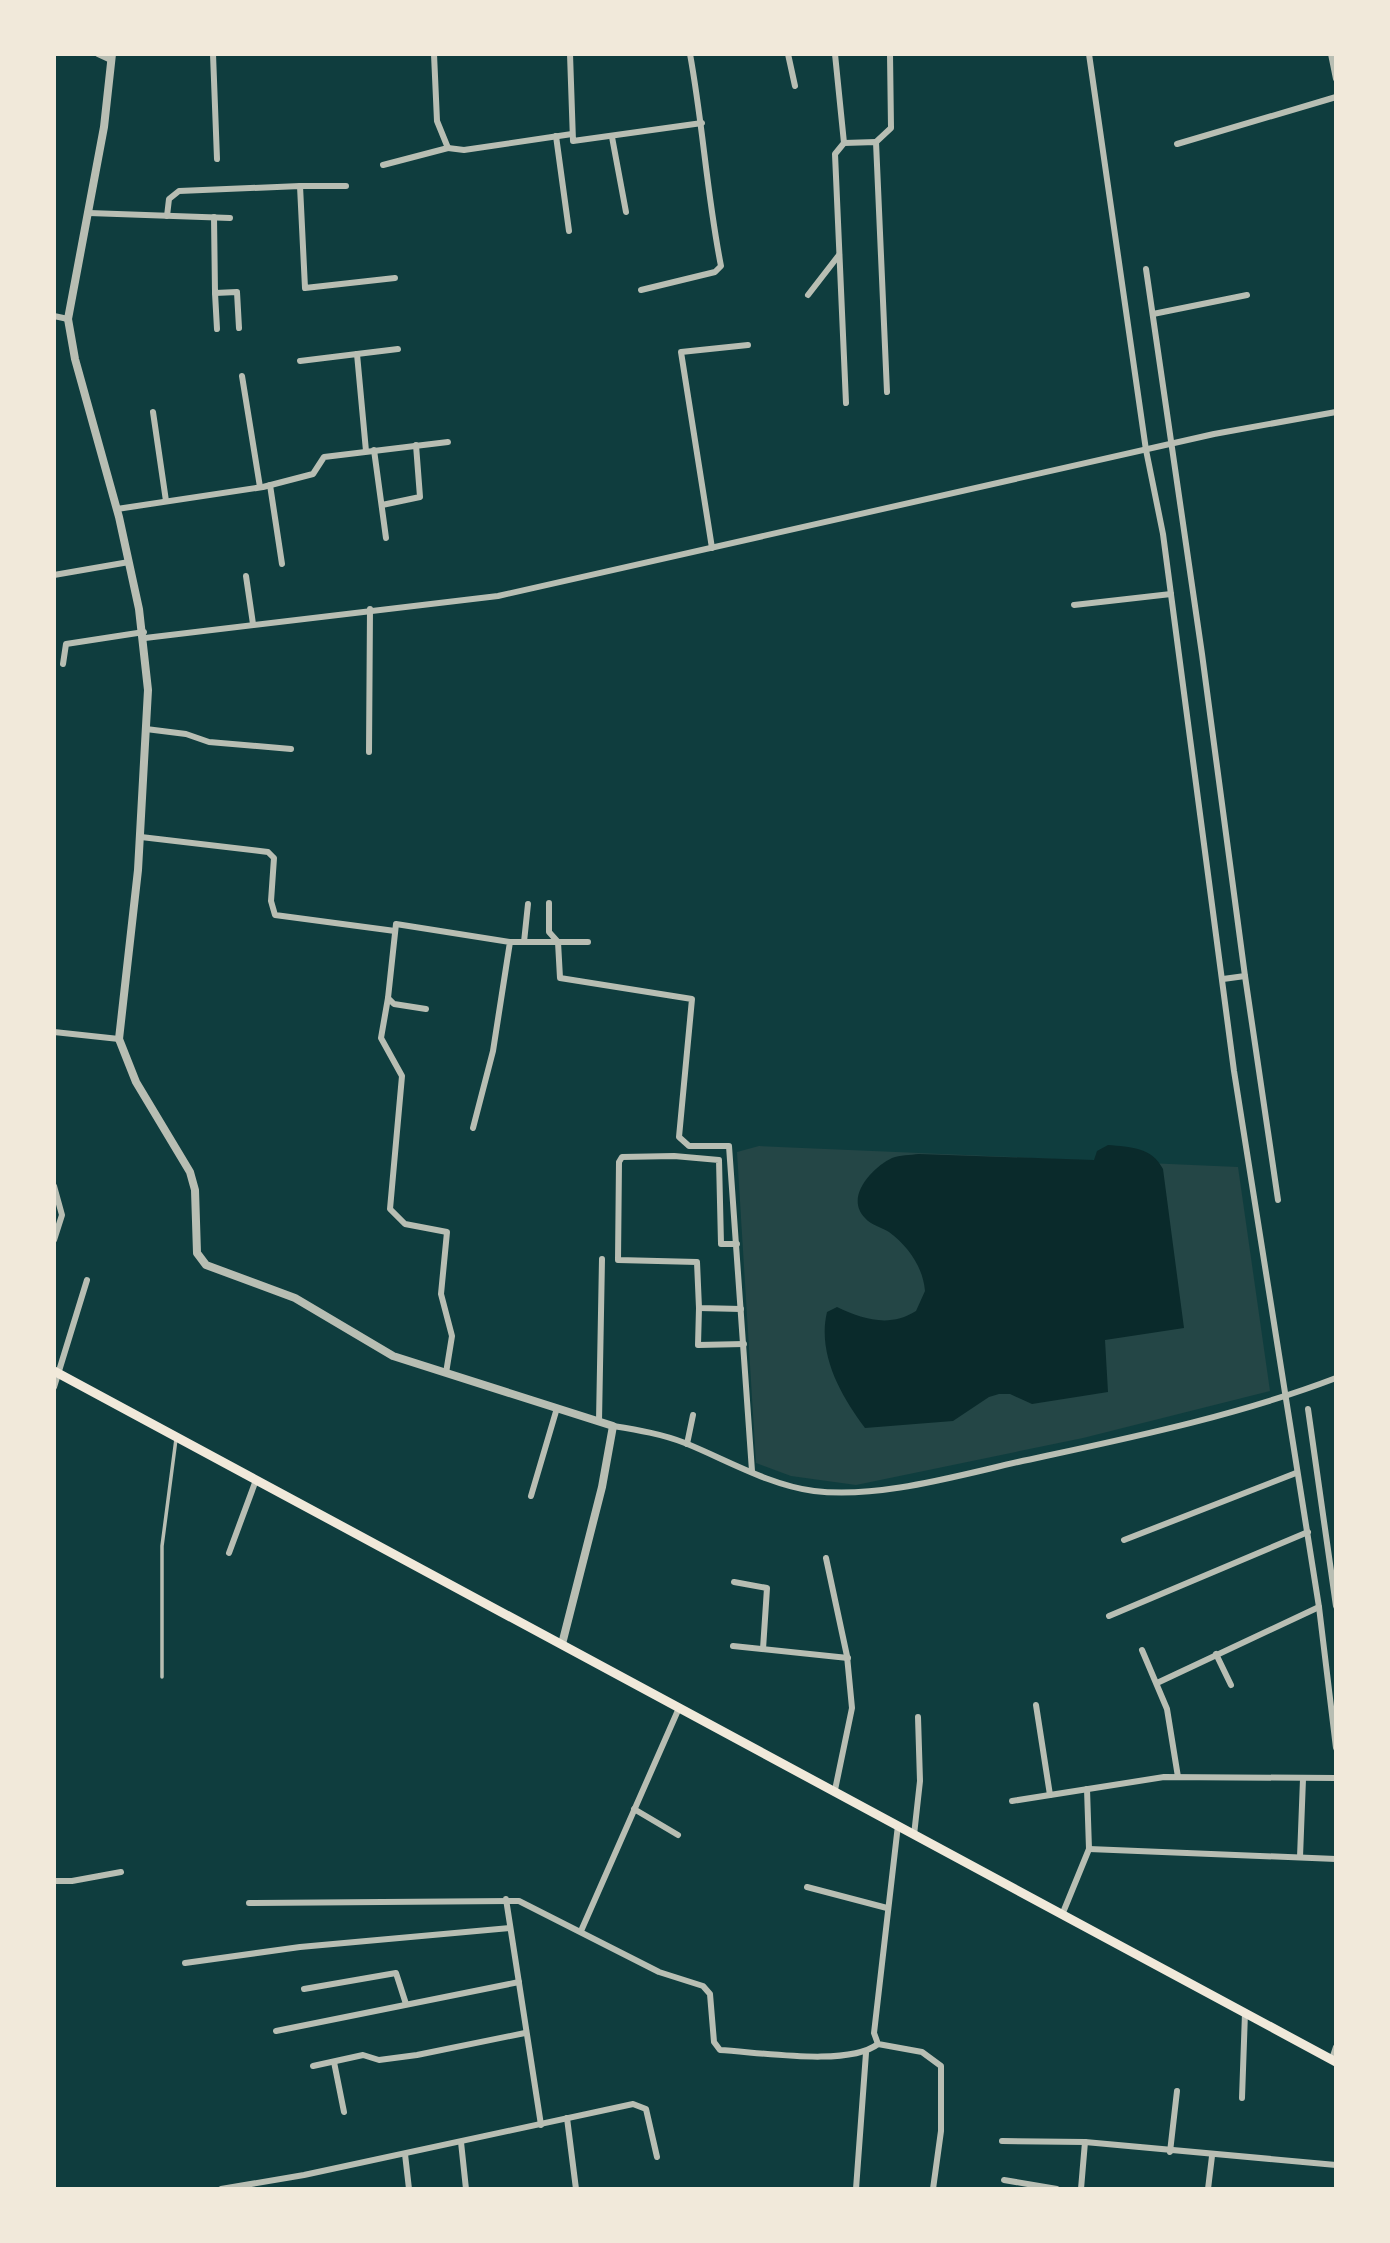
<svg xmlns="http://www.w3.org/2000/svg" width="1390" height="2243" font-family="'Roboto Condensed',sans-serif">
<style>
.green{fill:#244646}
.water{fill:#0a2a2b}
.lines{fill:none;stroke-linecap:round;stroke-linejoin:round}
.service{stroke:#b8beb3;stroke-width:3.5}
.minor{stroke:#b8beb3;stroke-width:6}
.tertiary{stroke:#b8beb3;stroke-width:8}
.secondary{stroke:#f1e9da;stroke-width:9}
</style>
<rect width="100%" height="100%" fill="#0f3d3e"/>
<path class="green" d="M759 1146 1238 1167 1270 1391 1083 1438 856 1485 791 1476 756 1463 737 1152Z"/>
<path class="water" d="M1108 1145C1130 1147 1152 1147 1163 1169L1184 1328 1105 1340 1108 1392 1032 1404 1010 1394H999L989 1397 953 1421 865 1428C841 1396 817 1354 827 1312L837 1307C863 1319 889 1328 916 1311L925 1291C923 1267 908 1246 889 1232 881 1227 871 1225 865 1218 844 1197 873 1167 892 1158 900 1155 910 1155 919 1154L1094 1160 1097 1151Z"/>
<g class="lines">
<path class="service" d="M162 1677V1546L176 1439"/>
<g class="minor">
<path d="M98 54 111 60"/>
<path d="M213 54 217 159"/>
<path d="M570 54 573 141 702 123"/>
<path d="M788 54 795 86"/>
<path d="M835 54 844 143 835 154 846 403"/>
<path d="M1089 54 1146 450 1163 534 1234 1071 1319 1607 1336 1748"/>
<path d="M1331 54 1336 79"/>
<path d="M556 136 569 231"/>
<path d="M612 137 626 212"/>
<path d="M876 142 891 128 890 54"/>
<path d="M844 143 876 142 887 392"/>
<path d="M1177 144 1336 97"/>
<path d="M448 148 464 150 572 134"/>
<path d="M383 165 448 148 437 121 434 54"/>
<path d="M300 186H346"/>
<path d="M89 213 230 218"/>
<path d="M167 216 169 199 179 191 300 186 305 288 395 278"/>
<path d="M214 217 215 293 237 292 239 328"/>
<path d="M1146 269 1202 654 1245 976 1223 979"/>
<path d="M641 290 715 272 721 266C707 196 703 125 690 54"/>
<path d="M215 293 217 329"/>
<path d="M808 295 839 255"/>
<path d="M1153 314 1247 295"/>
<path d="M54 316 68 319"/>
<path d="M357 354 398 349"/>
<path d="M300 361 357 354 366 451"/>
<path d="M242 376 260 487"/>
<path d="M153 412 166 501"/>
<path d="M374 450 386 538"/>
<path d="M270 485 282 564"/>
<path d="M382 505 420 497 416 445"/>
<path d="M117 509 263 487 313 474 324 457 448 442"/>
<path d="M712 548 681 352 748 345"/>
<path d="M54 575 129 562"/>
<path d="M246 576 253 624"/>
<path d="M1074 605 1171 594"/>
<path d="M145 638 498 596 1214 434 1336 412"/>
<path d="M63 664 66 644 144 632"/>
<path d="M146 729 186 734 209 742 291 749"/>
<path d="M369 752 370 609"/>
<path d="M141 837 268 852 274 858 271 901 275 915 395 931"/>
<path d="M549 903V932L558 942 560 978 692 999 679 1137 689 1146H729L752 1471"/>
<path d="M510 942H588"/>
<path d="M524 942 528 904"/>
<path d="M1245 976 1278 1200"/>
<path d="M388 998 381 1038 402 1076 390 1209 405 1224 447 1232 441 1294 452 1336 446 1373"/>
<path d="M426 1009 394 1004 388 998 396 924 510 942 493 1051 473 1128"/>
<path d="M54 1032 119 1039"/>
<path d="M54 1186 62 1215 54 1240"/>
<path d="M737 1244H721L719 1160 674 1156 622 1157 619 1162 618 1260 697 1262 699 1308 741 1309"/>
<path d="M699 1308 698 1345 744 1344"/>
<path d="M54 1387 87 1280"/>
<path d="M1308 1409 1336 1606"/>
<path d="M599 1421 602 1259"/>
<path d="M613 1426C638 1430 662 1434 685 1443 727 1460 769 1485 814 1491 877 1499 956 1476 1018 1462 1124 1439 1234 1417 1336 1378"/>
<path d="M687 1444 693 1415"/>
<path d="M531 1496 557 1408"/>
<path d="M1124 1540 1296 1473"/>
<path d="M229 1553 256 1480"/>
<path d="M826 1558 847 1656 852 1708 835 1790"/>
<path d="M734 1582 767 1588 763 1649"/>
<path d="M1109 1616 1308 1532"/>
<path d="M733 1646 848 1658"/>
<path d="M1142 1650 1167 1709 1178 1777"/>
<path d="M1216 1654 1231 1685"/>
<path d="M1157 1683 1319 1607"/>
<path d="M1036 1705 1050 1795"/>
<path d="M1012 1801 1164 1777 1336 1778"/>
<path d="M634 1809 678 1835"/>
<path d="M898 1825 874 2033 878 2044 922 2052 941 2066V2131L933 2189"/>
<path d="M914 1835 920 1781 918 1717"/>
<path d="M1089 1849 1336 1859"/>
<path d="M1300 1857 1303 1779"/>
<path d="M54 1881H72L121 1872"/>
<path d="M807 1887 887 1908"/>
<path d="M506 1899 541 2125"/>
<path d="M249 1903 519 1901 659 1972 703 1986 710 1994 714 2042 720 2050C759 2052 848 2067 878 2044"/>
<path d="M1062 1915 1089 1849 1087 1789"/>
<path d="M581 1931 679 1708"/>
<path d="M185 1963 300 1947 510 1928"/>
<path d="M304 1989 396 1973 406 2004"/>
<path d="M276 2031 519 1982"/>
<path d="M1332 2059 1336 2047"/>
<path d="M334 2062 344 2112"/>
<path d="M313 2066 363 2055 379 2060 417 2055 525 2033"/>
<path d="M1242 2098 1245 2013"/>
<path d="M567 2118 576 2189"/>
<path d="M1002 2141 1085 2142 1336 2165"/>
<path d="M461 2142 466 2189"/>
<path d="M1170 2152 1177 2091"/>
<path d="M405 2154 409 2189"/>
<path d="M1004 2180 1057 2189"/>
<path d="M221 2189 304 2175 633 2104 646 2109 657 2157"/>
<path d="M856 2189 866 2053"/>
<path d="M1081 2189 1085 2142"/>
<path d="M1208 2189 1212 2156"/>
</g>
<path class="tertiary" d="M112 54 104 127 68 319 75 359 119 517 139 609 148 690 138 870 119 1039 136 1082 190 1172 195 1190 197 1253 206 1265 295 1298 393 1356 613 1426 602 1487 562 1644"/>
<path class="secondary" d="M54 1371 1336 2062"/>
</g>
<rect width="1390" height="2243" fill="none" stroke="#f1e9da" stroke-width="112"/>
</svg>
